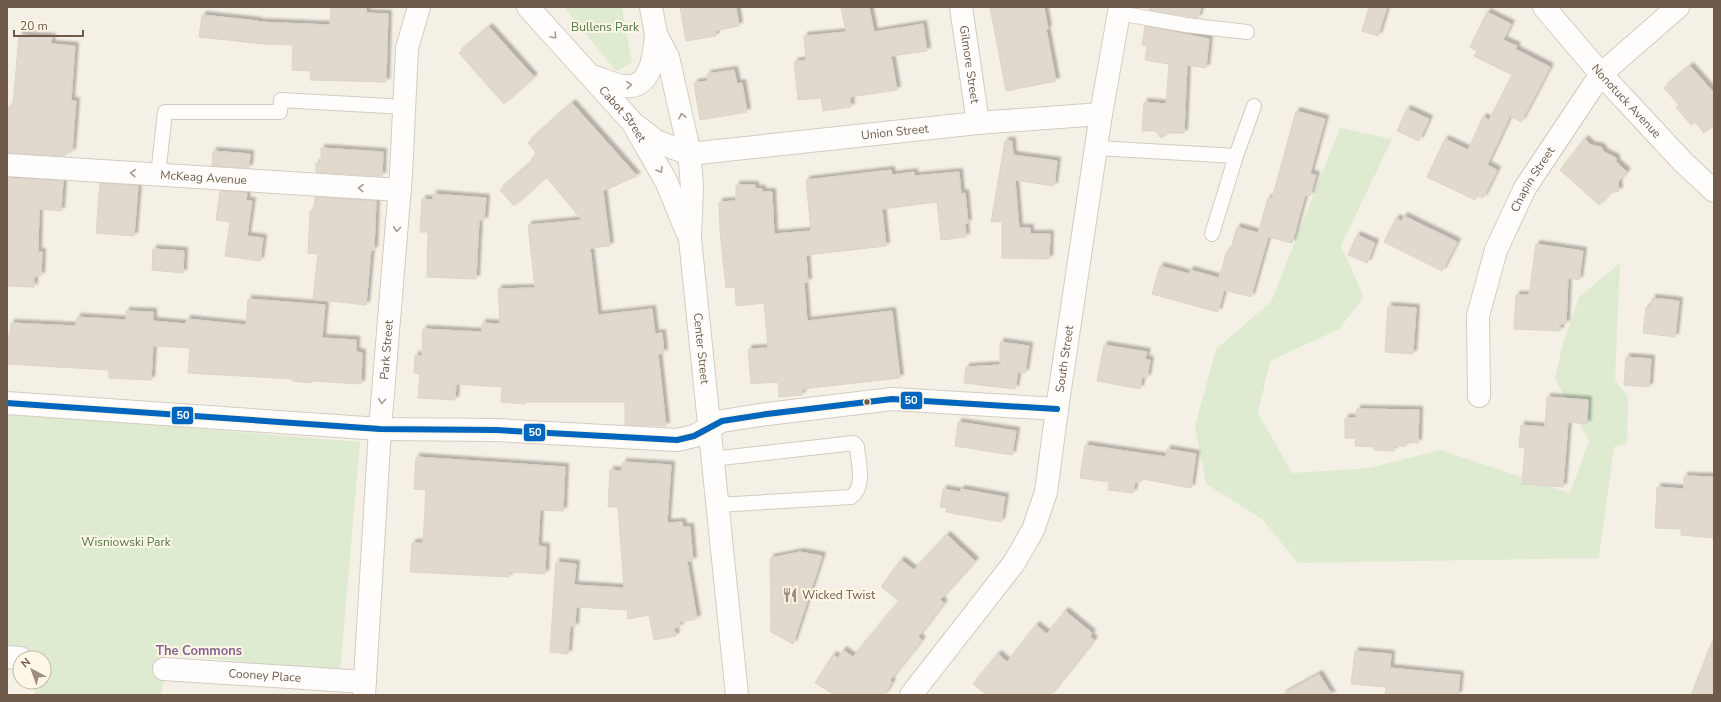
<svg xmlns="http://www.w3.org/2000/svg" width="1721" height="702" font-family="'Nunito Sans',sans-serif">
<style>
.green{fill:#deebd0}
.building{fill:#e1d8ce;stroke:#ddd4c8;filter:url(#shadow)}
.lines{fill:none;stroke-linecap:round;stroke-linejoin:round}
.service-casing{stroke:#d3cbc2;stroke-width:16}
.minor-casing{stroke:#d3cbc2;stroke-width:24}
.tertiary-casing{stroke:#d3cbc2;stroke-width:24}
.secondary-casing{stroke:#d5ccc2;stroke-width:24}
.service{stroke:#fefdfb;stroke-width:14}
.minor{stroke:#fefdfb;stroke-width:22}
.tertiary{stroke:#fefdfb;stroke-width:22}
.secondary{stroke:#fefdfb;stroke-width:22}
.bus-1-casing{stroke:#fef7e5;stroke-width:9}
.bus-1{stroke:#0065bd;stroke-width:6}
.oneway{stroke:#a99b90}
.bus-dot{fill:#705a49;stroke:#fef7e5;stroke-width:1.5}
.labels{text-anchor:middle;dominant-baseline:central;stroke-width:4;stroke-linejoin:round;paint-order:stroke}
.park-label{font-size:12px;fill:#4f7a44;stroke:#fef7e5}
.street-label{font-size:12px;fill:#705a49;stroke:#fef7e5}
.poi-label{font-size:12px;fill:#705a49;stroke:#fef7e5;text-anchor:start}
.neighbourhood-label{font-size:13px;font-weight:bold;fill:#886493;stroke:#fef7e5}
.line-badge{stroke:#fef7e5;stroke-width:1.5}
.badge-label{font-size:11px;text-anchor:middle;font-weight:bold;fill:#fff}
</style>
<defs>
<filter id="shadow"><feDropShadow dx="3.5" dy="-3.5" stdDeviation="1" flood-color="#0004"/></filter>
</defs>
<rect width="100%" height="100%" fill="#f5f0e5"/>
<g class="green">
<path d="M564 7H622L632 63 616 71Z"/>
<path d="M1340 128 1392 139 1341 246 1364 297 1339 329 1270 361 1258 413 1292 473 1370 468 1440 450 1570 493 1589 441 1555 379 1562 347 1579 297 1620 263 1615 381 1628 396 1627 444 1614 447 1599 558 1298 563 1262 519 1206 484 1195 426 1216 349 1271 302Z"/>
<path d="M7 413 360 442 340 672 169 654 161 695H35L36 682H44V658L7 651Z"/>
</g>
<g class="building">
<path d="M331 7H366V13L388 14 386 82 310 80 311 71 292 70 293 45 264 44 199 37 202 15 258 21 257 22 330 25Z"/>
<path d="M680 7H736L739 26 715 31 716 36 686 41Z"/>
<path d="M841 7H869L874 32 923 24 927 51 891 56 897 90 850 97 851 107 823 111 821 98 798 100 794 62 806 60 804 36 846 32Z"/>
<path d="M990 7H1044L1048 29H1046L1056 81 1006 91Z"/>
<path d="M1150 7H1201L1198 18 1149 10Z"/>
<path d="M1369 7H1387L1378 36 1362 31Z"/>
<path d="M1487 12 1511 24 1503 40 1517 46 1515 49 1550 67 1521 122 1510 116 1487 165 1497 170 1483 198 1477 195 1475 200 1427 177 1445 139 1468 150 1483 117 1489 120 1512 75 1474 56 1477 51 1470 47Z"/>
<path d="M1145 26 1209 39 1206 68 1187 65 1184 133H1169L1161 138 1155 131H1142L1144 102 1166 104 1169 64 1145 60 1147 46 1142 45Z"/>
<path d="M489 27 534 77 504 104 459 53Z"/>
<path d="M19 35 52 37 51 44 75 46 71 101H76L72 152H65V156L7 153 9 106H13Z"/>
<path d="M1690 66 1714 93V125L1704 133 1695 122 1691 125 1676 107 1679 105 1664 88Z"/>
<path d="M734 70 737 84 742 83 747 112 700 120 694 83 708 81 707 74Z"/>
<path d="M572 103 637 176 603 191 610 246 590 248 598 315 652 309 655 334 662 333 664 353 658 354 666 426 625 425V402H525V404L501 402 502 387 456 384 455 400 418 398 420 374 414 373 415 355 422 356 423 329 482 332V323L500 324 498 289 535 288 528 225 582 220 546 177 514 206 500 190 533 161 531 159 537 154 528 143Z"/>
<path d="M1407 109 1429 119 1419 141 1397 131Z"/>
<path d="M1296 111 1325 119 1310 174 1316 175 1310 196 1305 195 1292 243 1268 237 1251 297 1224 290 1218 312 1152 294 1160 266 1189 274 1190 270 1219 278 1227 251 1230 252 1237 227 1258 233 1268 198 1272 199Z"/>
<path d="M1585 139 1591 145 1601 147 1604 152 1616 158V162L1627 172 1618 182 1619 191 1610 193 1599 205 1560 170Z"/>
<path d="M1005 141H1012L1013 155 1057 161 1054 186 1015 180 1019 228H1030V234H1050L1049 259 1002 258V221L991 222Z"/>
<path d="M321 148 383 152 382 176 316 172V163H321Z"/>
<path d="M213 151 250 154 249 168 212 166Z"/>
<path d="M891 170 892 175 914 172V176L959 172 961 194 965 193 968 223H965L966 237 941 240 937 202 882 209 886 246 806 255 808 282H804L807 321 892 311 900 378 802 389V395L779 397 778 382 751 384 748 349 768 348 764 303 736 306 735 287 726 288 720 232 719 202 736 201V185H755V189H762V192H772L774 234 811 231 806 180Z"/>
<path d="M7 178 63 181 61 211 39 209 38 252H42L41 276H34V287L7 286Z"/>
<path d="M100 183 138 186 134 236 96 233Z"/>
<path d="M220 191 247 193 246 201H252L247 236 263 238 260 261 225 256 230 222 216 220Z"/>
<path d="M433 194 486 198 484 221 479 220 476 279 427 277 428 232H420L422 199 433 200Z"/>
<path d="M315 197 376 201 374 250H371L366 305 313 299 318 254 308 253 310 211H314Z"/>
<path d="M1404 216 1457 242 1442 271 1384 242 1396 218 1402 221Z"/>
<path d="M1357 235 1375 243 1367 263 1348 255Z"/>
<path d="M1536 244 1583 251 1579 280 1568 278 1566 324H1560V331L1514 329 1516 295H1529Z"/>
<path d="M153 249 184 251 183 273 152 270Z"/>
<path d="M1652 298 1679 301 1675 337 1643 333 1646 307H1651Z"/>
<path d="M248 299 325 305 322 338 356 340V352L362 353 361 384 312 381 311 383 293 381V379L188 373 190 348 153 346 151 380 109 378V370L7 364V336H10L11 323 76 326 77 317 126 320V311L153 312V321L186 324 187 319 246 325Z"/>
<path d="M1388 306 1416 308 1413 354 1385 352Z"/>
<path d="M1000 342 1029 346 1025 373 1018 372 1015 389 964 383 966 367 1000 365Z"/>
<path d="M1104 345 1147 352 1145 359 1150 360 1147 378 1142 377 1140 389 1097 381Z"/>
<path d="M1626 357 1651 359 1649 387 1624 385Z"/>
<path d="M1547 397 1588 400 1587 424 1568 422 1563 487 1522 484 1525 447H1519L1521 425 1545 427Z"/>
<path d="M1357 409 1419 410 1418 443 1406 442V446H1394V451L1374 450V447L1355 446 1356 438H1345V418H1356Z"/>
<path d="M958 422 1016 431 1012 455 955 446Z"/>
<path d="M1085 445 1166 457 1167 449 1196 454 1191 488 1142 479 1141 482H1135L1133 493 1108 490 1109 482 1080 478Z"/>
<path d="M416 457 565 467 563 511 540 510 538 546 546 547 545 574 509 572V577L410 572 412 543H423L426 490 414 489Z"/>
<path d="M623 462 671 465 667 523 682 522 683 527H690L693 561H687L697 619 679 622 680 627 674 628 676 636 654 640 649 615 628 619 627 610 576 607 575 627 570 626 568 654 550 652 556 562 576 564 574 585 624 588 618 507H608L610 470 622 471Z"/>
<path d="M1684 476 1714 477V538L1681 535V529L1655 528 1657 487 1684 489Z"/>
<path d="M943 489 960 492 961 489 1005 497 1001 522 946 512 947 508 940 507Z"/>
<path d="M947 535 975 561 940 600 944 603 918 637 922 640 890 680 892 682 884 695H835L815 683 833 655 838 658 843 650 853 657 899 601 881 587 901 560 914 570Z"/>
<path d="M800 552 822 556 793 644 771 632 770 558Z"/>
<path d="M1065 611 1092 633 1090 636 1094 640 1050 695H987L973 684 998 654 1007 662 1036 625 1047 634Z"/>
<path d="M1713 639H1714V695H1691Z"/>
<path d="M1355 651 1391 654 1390 668 1460 675 1458 695H1385L1386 687 1351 684Z"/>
<path d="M1319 674 1332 695H1282Z"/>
</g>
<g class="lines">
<defs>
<g id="service">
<path d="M1119 13 1186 25 1247 32"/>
<path d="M1096 148 1236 156 1254 106"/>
<path d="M158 175 165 112H280L281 100 405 107"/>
<path d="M1212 234 1236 156"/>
<path d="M712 459 854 443 857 447C858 463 866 486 851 497L717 505"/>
</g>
<g id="minor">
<path id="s1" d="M961 7 978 123"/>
<path id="s2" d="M1544 7 1601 74 1683 162 1714 191"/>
<path id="s3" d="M689 154 978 123 1101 114"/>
<path id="s4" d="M7 165 400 190"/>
<path id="s5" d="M1479 396 1478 316 1496 250 1525 188 1601 74 1678 7"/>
<path d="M7 403 380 429 496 430 677 440 694 436 722 421 767 414 892 399 1057 409"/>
<path d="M7 657 20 658"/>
<path id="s6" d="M164 669 365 682"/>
<path id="s7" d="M364 695 380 429 401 174 407 48 419 7"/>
</g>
<g id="tertiary">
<path id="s8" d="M911 695 1014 563 1033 530 1046 492 1057 409 1101 114 1120 7"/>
</g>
<g id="secondary">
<path id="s9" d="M528 7 632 122 666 181 687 232"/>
<path id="s10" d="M651 7 656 34 668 57 689 150 692 187 690 239 737 695"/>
<path d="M592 76C602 79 614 85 624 86 653 89 654 53 656 34"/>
<path d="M638 127 656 141 689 154"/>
</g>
</defs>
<use href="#service" class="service-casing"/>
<use href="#minor" class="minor-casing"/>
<use href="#tertiary" class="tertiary-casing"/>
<use href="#secondary" class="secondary-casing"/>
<use href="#service" class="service"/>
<use href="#minor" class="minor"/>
<use href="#tertiary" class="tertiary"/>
<use href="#secondary" class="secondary"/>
<defs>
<path id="bus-1" d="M7 403 380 429 496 430 677 440 694 436 722 421 767 414 892 399 1057 409"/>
</defs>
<use href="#bus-1" class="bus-1-casing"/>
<use href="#bus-1" class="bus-1"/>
</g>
<defs><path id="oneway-chevron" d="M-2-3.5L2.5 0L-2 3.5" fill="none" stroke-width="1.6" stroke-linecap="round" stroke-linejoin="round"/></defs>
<g class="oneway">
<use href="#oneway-chevron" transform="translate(554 36) rotate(47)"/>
<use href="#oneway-chevron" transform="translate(629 85) rotate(-5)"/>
<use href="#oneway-chevron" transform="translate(682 116) rotate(-103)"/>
<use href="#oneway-chevron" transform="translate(660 170) rotate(60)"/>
<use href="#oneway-chevron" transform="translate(133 173) rotate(-176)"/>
<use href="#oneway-chevron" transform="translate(361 188) rotate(-176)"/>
<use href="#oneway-chevron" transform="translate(397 229) rotate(95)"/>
<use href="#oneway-chevron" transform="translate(382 401) rotate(95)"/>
</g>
<defs>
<symbol id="restaurant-bare" viewBox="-9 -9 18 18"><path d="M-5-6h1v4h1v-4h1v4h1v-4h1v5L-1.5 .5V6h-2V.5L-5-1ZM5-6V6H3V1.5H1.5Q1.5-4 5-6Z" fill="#9f8e80" stroke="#fef7e5" stroke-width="2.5" paint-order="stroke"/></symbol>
</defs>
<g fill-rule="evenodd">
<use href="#restaurant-bare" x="779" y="584" width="22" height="22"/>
</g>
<circle class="bus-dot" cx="867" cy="402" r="3.5"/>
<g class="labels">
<g class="park-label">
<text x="605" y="27">Bullens Park</text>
<text x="126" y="542">Wisniowski Park</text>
</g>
<g class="street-label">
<text stroke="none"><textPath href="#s1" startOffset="58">Gilmore Street</textPath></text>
<text stroke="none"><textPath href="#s2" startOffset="125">Nonotuck Avenue</textPath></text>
<text stroke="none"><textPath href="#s9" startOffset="143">Cabot Street</textPath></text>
<text stroke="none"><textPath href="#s3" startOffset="207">Union Street</textPath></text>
<text stroke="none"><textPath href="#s4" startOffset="197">McKeag Avenue</textPath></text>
<text stroke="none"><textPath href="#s5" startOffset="228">Chapin Street</textPath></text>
<text stroke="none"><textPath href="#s10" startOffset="348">Center Street</textPath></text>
<text stroke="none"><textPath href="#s7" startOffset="346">Park Street</textPath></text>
<text stroke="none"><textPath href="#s8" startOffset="380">South Street</textPath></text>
<text stroke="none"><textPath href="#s6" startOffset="101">Cooney Place</textPath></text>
</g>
<g class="poi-label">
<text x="802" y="595">Wicked Twist</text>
</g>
<g class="neighbourhood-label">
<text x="199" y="651">The Commons</text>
</g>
</g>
<g class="line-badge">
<rect x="900" y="391" width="23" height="19" rx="4" fill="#0065bd"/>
<rect x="171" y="406" width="23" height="19" rx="4" fill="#0065bd"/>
<rect x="523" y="423" width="23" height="19" rx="4" fill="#0065bd"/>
</g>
<g class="badge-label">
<text x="911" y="404">50</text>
<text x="183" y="419">50</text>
<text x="535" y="436">50</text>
</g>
<rect width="1721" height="702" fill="none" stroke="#705a49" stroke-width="16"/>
<g transform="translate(32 670) rotate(319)"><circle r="19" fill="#fef7e5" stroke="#c5b8a7"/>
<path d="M0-3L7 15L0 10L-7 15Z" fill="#9f8e80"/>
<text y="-6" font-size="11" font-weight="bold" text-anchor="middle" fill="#705a49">N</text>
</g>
<path d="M14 30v6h69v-6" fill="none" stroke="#705a49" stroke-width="2"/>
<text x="20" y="30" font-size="12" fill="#705a49" stroke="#fef7e5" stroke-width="3" paint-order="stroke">20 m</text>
</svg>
